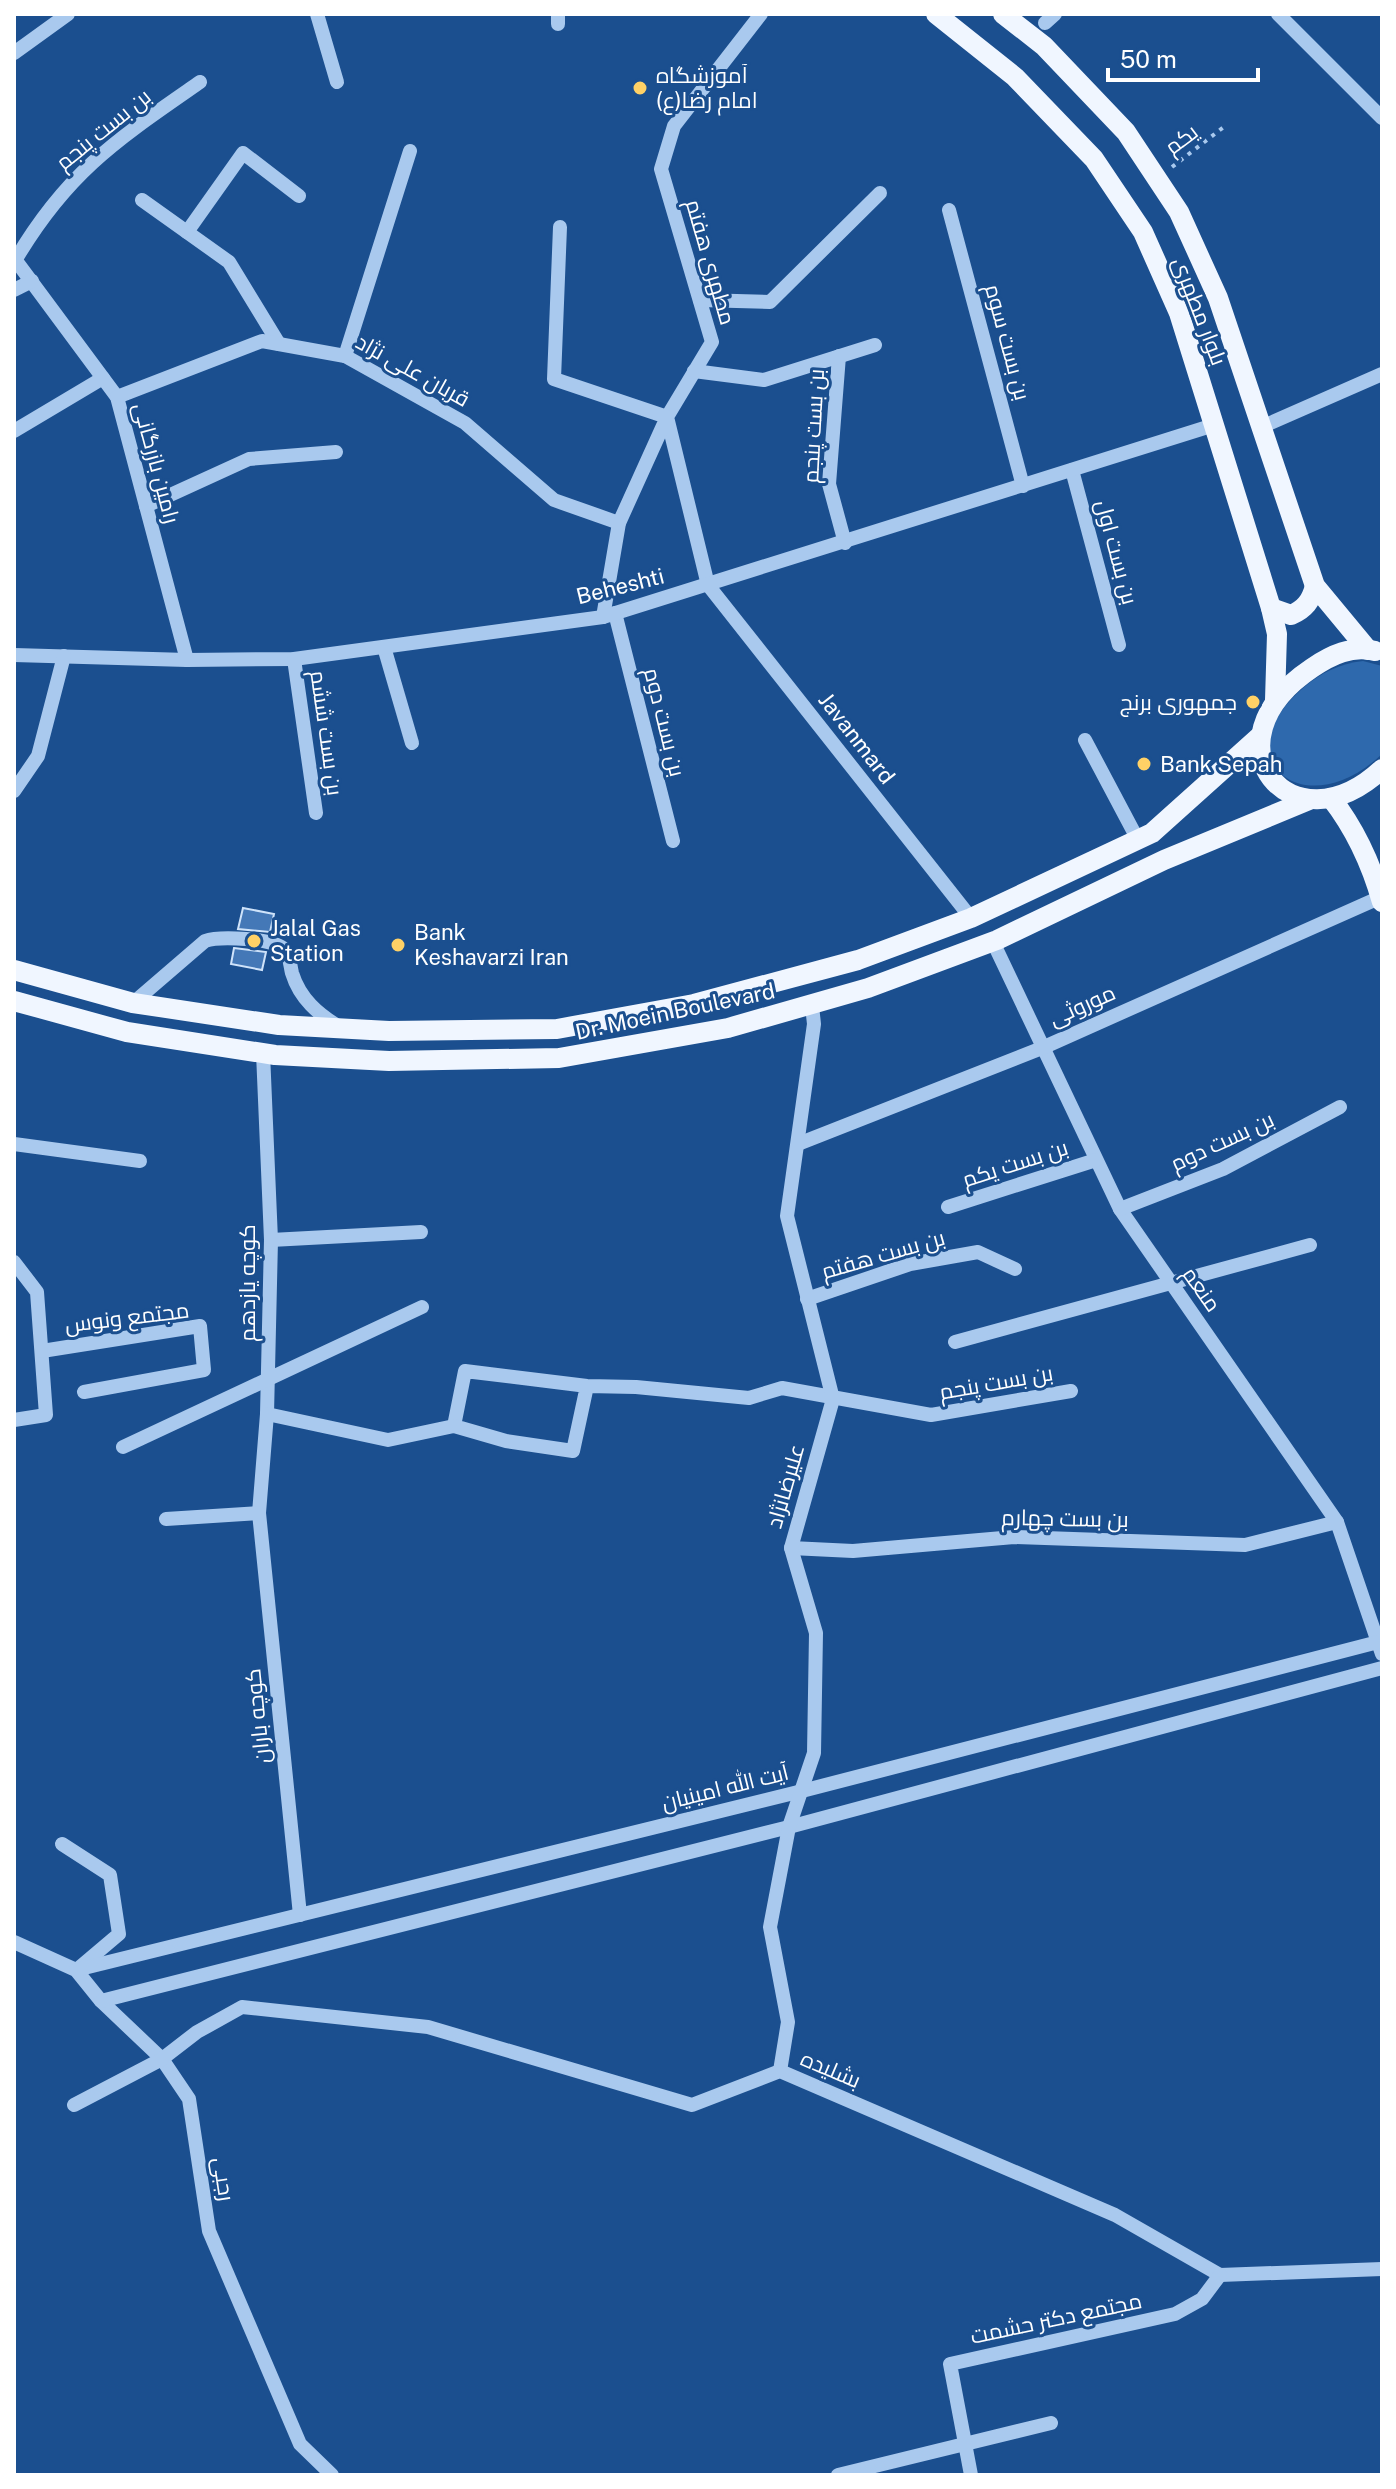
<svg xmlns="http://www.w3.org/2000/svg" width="1396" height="2489" font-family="'Public Sans',Cairo,sans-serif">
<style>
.green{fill:#2e69ad}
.building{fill:#4478b7;stroke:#cfe3fa;stroke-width:2}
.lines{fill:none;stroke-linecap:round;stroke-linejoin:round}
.path{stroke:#a9c9ee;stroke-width:4;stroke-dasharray:4 6;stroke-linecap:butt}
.minor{stroke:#a9c9ee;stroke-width:14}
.major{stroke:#f0f6ff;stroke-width:20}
.poi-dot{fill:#ffd166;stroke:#1b4f8f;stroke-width:3}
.labels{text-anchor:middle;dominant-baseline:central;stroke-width:6;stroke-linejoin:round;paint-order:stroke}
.poi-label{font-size:22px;fill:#fff;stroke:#1b4f8f;text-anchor:start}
.street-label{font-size:22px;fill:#fff;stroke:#1b4f8f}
</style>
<rect width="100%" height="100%" fill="#1b4f8f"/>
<path class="green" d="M1363 661 1382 666V754C1304 828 1221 758 1303 688 1322 672 1339 664 1363 661Z"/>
<g class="building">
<path d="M243 908 274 914 270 932 238 929Z"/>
<path d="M234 948 266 952 262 970 231 964Z"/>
</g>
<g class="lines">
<path class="path" d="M1172 167 1225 126"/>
<g class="minor">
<path d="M317 14 337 82"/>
<path d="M558 14V24"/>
<path d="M761 14 674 126 661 169 712 342 667 417 708 585 971 918"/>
<path d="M1278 14 1382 118"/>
<path d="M1045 23 1055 14"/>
<path d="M14 53 68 14"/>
<path d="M142 200 229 262 279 344"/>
<path d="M949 210 1023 486"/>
<path d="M560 227 554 379 667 417 619 523 603 617"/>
<path d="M187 232 243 153 299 196"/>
<path d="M14 258 117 397 187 660"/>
<path d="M16 259C68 171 118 139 200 82"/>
<path d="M14 290 32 281"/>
<path d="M700 300 770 302 880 193"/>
<path d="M345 356 410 151"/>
<path d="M839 356 829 484 845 543"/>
<path d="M694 371 764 380 875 345"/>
<path d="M117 397 262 341 345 356 465 423 554 500 619 523"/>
<path d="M1259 428 1382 374"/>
<path d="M14 431 103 378"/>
<path d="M1072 470 1119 645"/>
<path d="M146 506 249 459 336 452"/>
<path d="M615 613 673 841"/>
<path d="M384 647 412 743"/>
<path d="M14 655 187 660 294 659 603 617 1214 425"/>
<path d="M294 659 316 813"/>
<path d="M1085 740 1138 840"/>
<path d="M14 791 38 756 64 656"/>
<path d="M993 942 1120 1209 1337 1522 1382 1654"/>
<path d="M133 1003 205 941C219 936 274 938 284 949 290 955 290 965 292 973 300 999 318 1014 341 1028"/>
<path d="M263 1053 271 1240 267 1414 259 1513 300 1915"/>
<path d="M14 1144 140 1161"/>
<path d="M798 1144 1042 1048 1381 897"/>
<path d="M948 1207 1096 1160"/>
<path d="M1120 1209 1223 1169 1340 1107"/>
<path d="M271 1240 421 1232"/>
<path d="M14 1262 37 1292 46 1415 14 1420"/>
<path d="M807 1299 910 1264 978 1252 1015 1269"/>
<path d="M955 1342 1310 1245"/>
<path d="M42 1351 200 1326 204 1370 84 1392"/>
<path d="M587 1386 573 1451 506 1441 454 1426 465 1371 587 1386 636 1387 749 1398 782 1388 931 1415 1071 1391"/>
<path d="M267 1414 388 1440 454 1426"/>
<path d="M123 1447 422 1307"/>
<path d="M166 1519 259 1513"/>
<path d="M791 1548 853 1551 1014 1537 1245 1545 1337 1522"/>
<path d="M62 1844 110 1875 119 1934 80 1967"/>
<path d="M14 1942 76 1970 101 2001 162 2059 189 2099 209 2231 300 2444 332 2475"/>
<path d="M76 1970 802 1791 1382 1641"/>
<path d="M101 2001 789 1827 1382 1668"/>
<path d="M780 2071 788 2022 770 1927 789 1827 814 1753 816 1633 791 1548 833 1399 787 1216 814 1024 812 1006"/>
<path d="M74 2105 162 2059 197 2032 242 2007 428 2027 692 2105 780 2071 1115 2215 1220 2275 1382 2269"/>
<path d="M838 2475 1051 2423"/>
<path d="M971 2475 950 2364 1175 2314 1202 2299 1220 2275"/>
</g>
<g class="major">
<path d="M936 14 1015 77 1094 159 1143 232 1179 313 1271 608 1277 634 1275 700"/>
<path d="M1003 14 1044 46 1126 132 1179 212 1218 298 1315 586 1368 650"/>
<path d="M1271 608 1291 615C1305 609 1311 601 1315 586"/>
<path d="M1375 651C1352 645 1331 655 1312 668 1200 743 1292 853 1382 769"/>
<path d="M1331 798C1356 830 1371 863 1382 902"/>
<path d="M14 970 133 1003 279 1025 389 1031 557 1029 694 1004 858 960 971 918 1152 833 1259 737"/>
<path d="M14 1001 127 1032 275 1055 389 1061 559 1058 728 1028 868 988 997 940 1164 860 1309 800"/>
</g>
</g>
<g class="poi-dot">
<circle cx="640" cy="88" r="8"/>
<circle cx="1253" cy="702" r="8"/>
<circle cx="1144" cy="764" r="8"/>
<circle cx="254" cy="941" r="8"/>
<circle cx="398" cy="945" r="8"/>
</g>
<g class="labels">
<g class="poi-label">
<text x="656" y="75">آموزشگاه<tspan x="656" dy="25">امام رضا(ع)</tspan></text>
<text x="1237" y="702" text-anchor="end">جمهوری برنج</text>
<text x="1160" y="764">Bank Sepah</text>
<text x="270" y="928">Jalal Gas<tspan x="270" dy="25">Station</tspan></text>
<text x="414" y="932">Bank<tspan x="414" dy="25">Keshavarzi Iran</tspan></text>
</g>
<g class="street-label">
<text transform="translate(103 129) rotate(-39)">بن بست پنجم</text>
<text transform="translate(1181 139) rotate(-37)">یکم</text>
<text transform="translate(711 262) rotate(74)">مطهری هفتم</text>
<text transform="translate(1200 311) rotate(69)">بلوار مطهری</text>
<text transform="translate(1008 342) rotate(75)">بن بست سوم</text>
<text transform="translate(413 370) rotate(29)">قربان علی نژاد</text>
<text transform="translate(813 426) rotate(-87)">بن بست پنجم</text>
<text transform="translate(157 463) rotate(75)">رامین بازرگانی</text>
<text transform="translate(1117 552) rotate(75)">بن بست اول</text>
<text transform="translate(620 586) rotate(-14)">Beheshti</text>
<text transform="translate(665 722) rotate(76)">بن بست دوم</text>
<text transform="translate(327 733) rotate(82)">بن بست ششم</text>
<text transform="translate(857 738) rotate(52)">Javanmard</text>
<text transform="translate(1082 1005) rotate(-24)">موروثی</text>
<text transform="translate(675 1011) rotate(-12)">Dr. Moein Boulevard</text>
<text transform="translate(1222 1141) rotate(-25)">بن بست دوم</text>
<text transform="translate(1015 1163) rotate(-18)">بن بست یکم</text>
<text transform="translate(883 1254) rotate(-16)">بن بست هفتم</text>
<text transform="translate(247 1283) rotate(-90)">کوچه یازدهم</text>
<text transform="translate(1202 1289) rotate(55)">منعم</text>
<text transform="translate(127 1317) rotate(-7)">مجتمع ونوس</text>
<text transform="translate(996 1382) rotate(-10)">بن بست پنجم</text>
<text transform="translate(785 1486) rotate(-74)">علیرضانژاد</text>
<text transform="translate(1065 1518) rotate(1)">بن بست چهارم</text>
<text transform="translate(257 1716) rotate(-96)">کوچه باران</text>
<text transform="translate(725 1787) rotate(-14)">آیت الله امینیان</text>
<text transform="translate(831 2069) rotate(23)">بشلیده</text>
<text transform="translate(224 2179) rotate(81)">رجبی</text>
<text transform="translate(1056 2318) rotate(-12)">مجتمع دکتر حشمت</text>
</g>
</g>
<rect width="1396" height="2489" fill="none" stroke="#ffffff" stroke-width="32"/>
<path d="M1108 68v12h150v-12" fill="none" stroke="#ffffff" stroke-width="4"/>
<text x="1120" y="68" font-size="24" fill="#ffffff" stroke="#1b4f8f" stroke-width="6" paint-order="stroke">50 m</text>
</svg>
